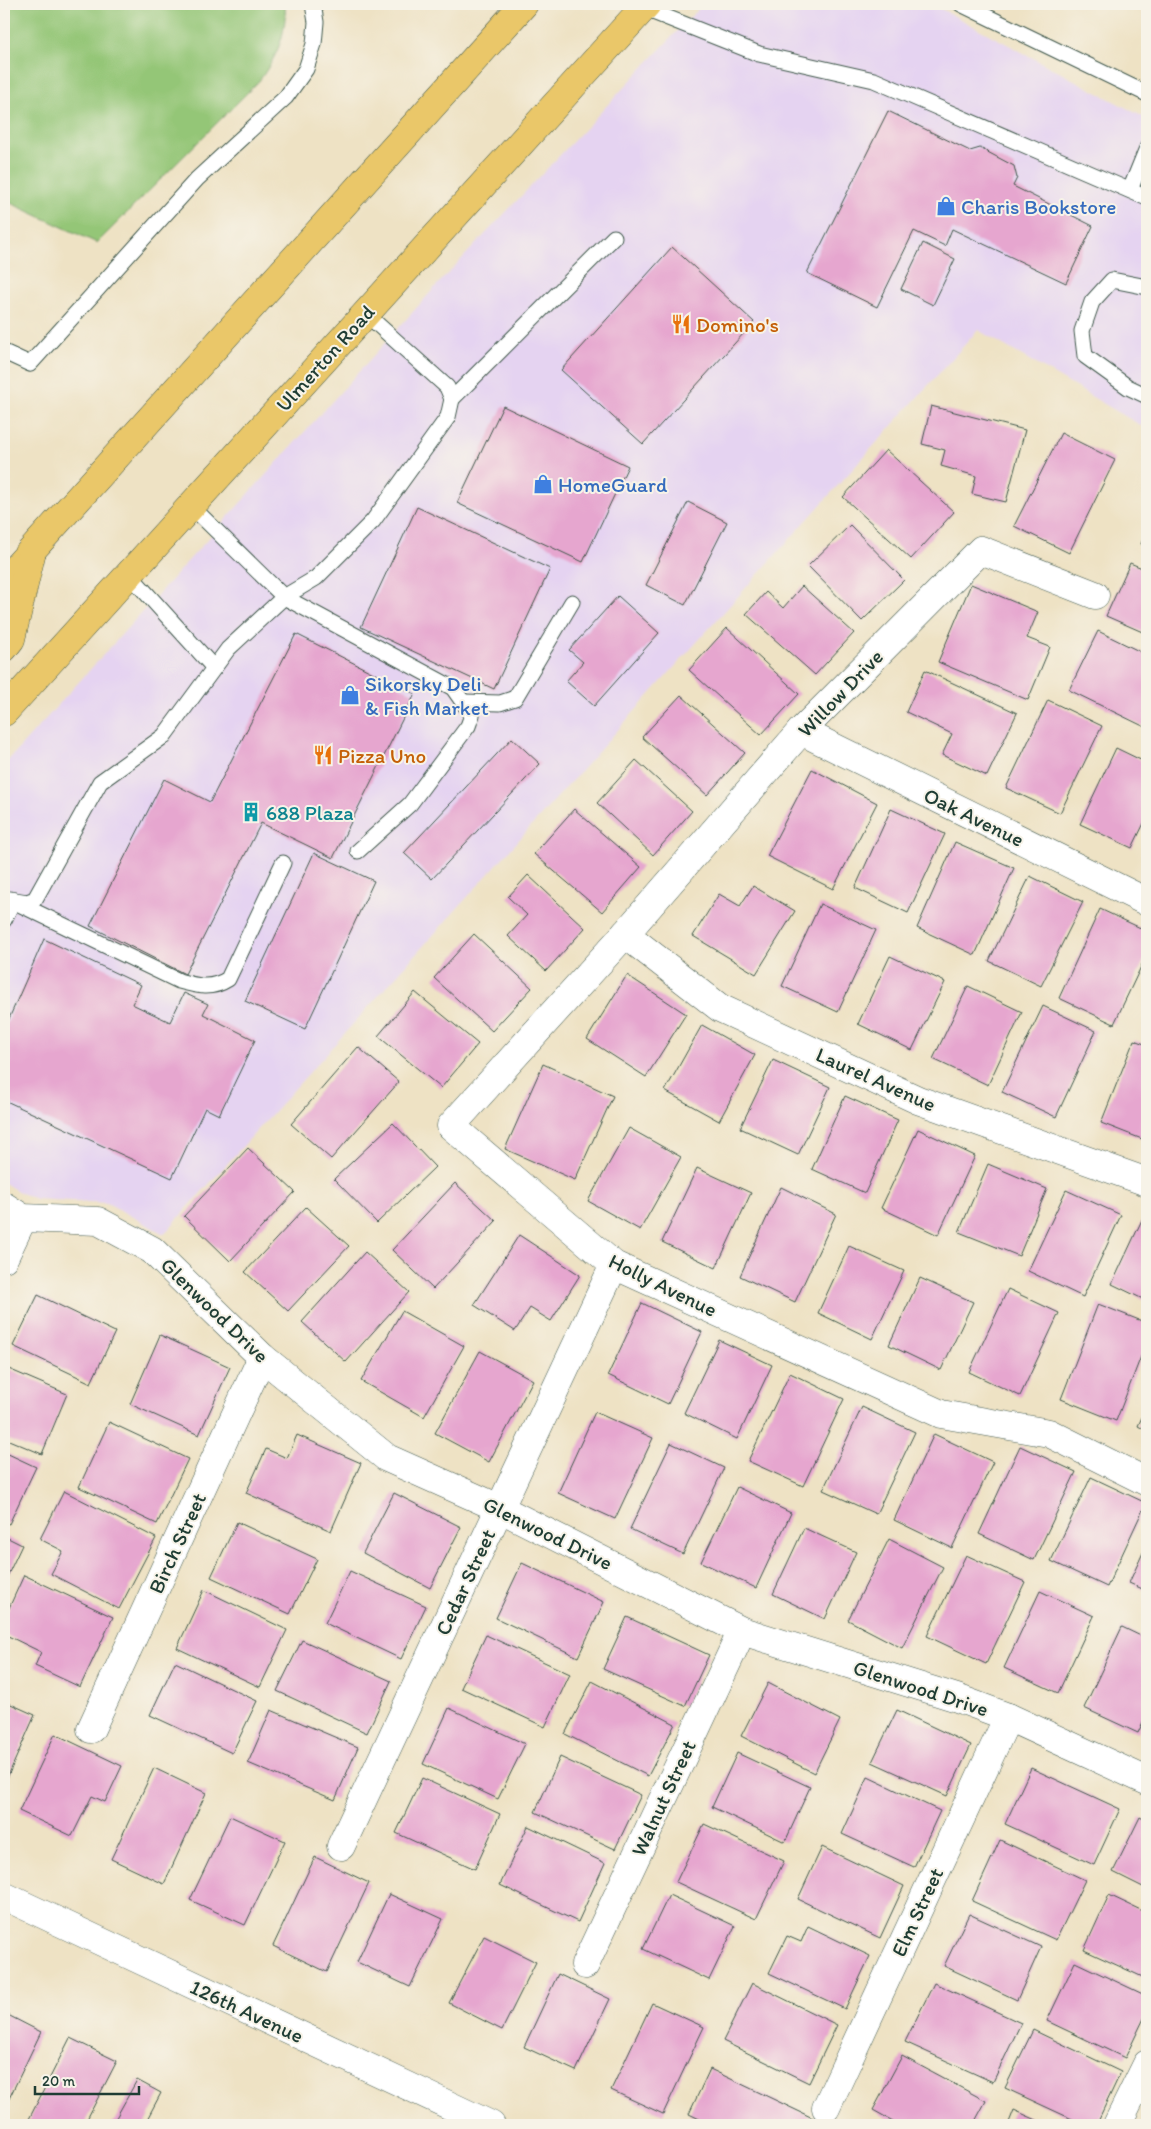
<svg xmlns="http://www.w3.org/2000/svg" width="1151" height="2129" font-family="Itim,sans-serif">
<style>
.built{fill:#e5d3f1}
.green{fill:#94c677;stroke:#5a8256}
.building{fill:#e6a6cf}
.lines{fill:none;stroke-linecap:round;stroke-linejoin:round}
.service-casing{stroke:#3e564a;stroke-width:17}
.minor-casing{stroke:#3e564a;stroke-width:29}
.primary-casing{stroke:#3e564a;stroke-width:29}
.service{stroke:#fff;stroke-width:15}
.minor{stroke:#fff;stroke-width:28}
.primary{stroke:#eac769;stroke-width:28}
.labels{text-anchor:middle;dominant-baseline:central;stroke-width:4;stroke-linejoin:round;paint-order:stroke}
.shop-label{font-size:21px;fill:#366cbe;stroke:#f7f3e8;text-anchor:start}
.food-label{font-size:21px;fill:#c56008;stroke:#f7f3e8;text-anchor:start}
.street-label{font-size:21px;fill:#1f3d34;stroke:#f7f3e8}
.culture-label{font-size:21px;fill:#0d838f;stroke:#f7f3e8;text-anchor:start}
</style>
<rect width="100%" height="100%" fill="#f7f3e8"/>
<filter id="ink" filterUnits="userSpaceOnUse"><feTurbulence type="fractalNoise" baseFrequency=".02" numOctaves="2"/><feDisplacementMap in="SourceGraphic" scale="10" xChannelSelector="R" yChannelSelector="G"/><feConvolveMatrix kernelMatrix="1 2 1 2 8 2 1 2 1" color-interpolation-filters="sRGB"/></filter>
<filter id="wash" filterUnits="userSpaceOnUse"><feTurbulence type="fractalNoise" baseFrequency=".0096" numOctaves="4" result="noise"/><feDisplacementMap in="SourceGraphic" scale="20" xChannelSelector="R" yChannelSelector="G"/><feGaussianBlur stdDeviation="1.12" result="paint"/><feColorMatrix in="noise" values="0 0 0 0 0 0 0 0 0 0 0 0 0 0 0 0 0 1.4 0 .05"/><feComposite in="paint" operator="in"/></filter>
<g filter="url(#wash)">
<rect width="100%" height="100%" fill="#eee2c4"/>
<path class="built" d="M703 4H932L1147 119V429L978 330 164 1234 107 1203 36 1199 21 1193 4 1183V765L439 283Z"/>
<path class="green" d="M4 4H285C287 35 277 56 259 81L97 243 4 200Z"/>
<g id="blocks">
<g class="building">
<path d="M888 111 970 151 980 148 1014 166 1017 178 1013 186 1093 226 1066 283 952 229 945 246 914 231 877 307 807 273Z"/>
<path d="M923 243 955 259 933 305 901 289Z"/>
<path d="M672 247 754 322 643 444 561 370Z"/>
<path d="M503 406 628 466 583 562 457 503Z"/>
<path d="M931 406 1025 430 1006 502 972 494 976 476 941 466 945 450 922 444Z"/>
<path d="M1061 433 1115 460 1069 553 1014 526Z"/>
<path d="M886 450 954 512 911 559 843 497Z"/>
<path d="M688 502 727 522 685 605 646 585Z"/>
<path d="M417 507 550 569 494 689 361 627Z"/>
<path d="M850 525 904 580 862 621 808 566Z"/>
<path d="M1147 529V547L1141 544Z"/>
<path d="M1130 563 1147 570V634L1106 616Z"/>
<path d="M971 584 1038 612 1027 638 1050 647 1028 700 938 662Z"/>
<path d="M802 586 854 633 815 675 746 614 766 592 783 608Z"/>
<path d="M618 596 659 633 594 706 566 681 583 662 569 650Z"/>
<path d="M727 628 799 694 761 735 689 670Z"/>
<path d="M1098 631 1147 655V728L1069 690Z"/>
<path d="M296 634 415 694 333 858 261 823 185 974 90 926 164 779 210 802Z"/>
<path d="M925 670 1017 713 987 776 942 755 952 734 906 712Z"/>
<path d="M681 695 745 753 707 795 642 737Z"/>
<path d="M1048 700 1102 726 1060 813 1006 788Z"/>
<path d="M512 738 540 764 432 879 404 853Z"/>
<path d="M1116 748 1147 763V817L1132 848 1080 824Z"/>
<path d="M636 760 692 811 653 855 597 803Z"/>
<path d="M812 769 877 803 833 889 767 856Z"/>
<path d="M574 809 641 867 602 912 534 854Z"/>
<path d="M891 809 945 834 908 913 855 888Z"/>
<path d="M955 842 1014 868 975 955 917 928Z"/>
<path d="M314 853 374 881 305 1029 245 1001Z"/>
<path d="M528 875 585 928 546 971 508 936 527 915 508 897Z"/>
<path d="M1030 876 1083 902 1041 986 989 961Z"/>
<path d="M753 886 795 911 756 974 693 936 719 894 740 906Z"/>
<path d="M820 904 876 930 838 1012 782 986Z"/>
<path d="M1100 909 1147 931V954L1114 1024 1059 998Z"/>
<path d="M474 934 532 988 492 1031 434 978Z"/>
<path d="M44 939 141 985 132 1004 170 1022 184 993 208 1004 203 1014 255 1040 219 1115 205 1108 172 1178 4 1100V1030Z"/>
<path d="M890 956 945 982 912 1050 858 1024Z"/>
<path d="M627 975 686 1014 646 1077 587 1039Z"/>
<path d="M968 986 1022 1012 988 1085 933 1059Z"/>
<path d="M415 992 478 1044 441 1088 378 1036Z"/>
<path d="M1043 1006 1096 1031 1056 1117 1002 1092Z"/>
<path d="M702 1025 755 1055 719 1121 665 1091Z"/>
<path d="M1134 1040 1147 1045V1141L1101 1123Z"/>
<path d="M358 1047 399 1082 331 1159 291 1124Z"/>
<path d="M773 1060 830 1087 798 1155 740 1128Z"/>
<path d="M543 1064 613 1096 575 1180 505 1149Z"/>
<path d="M845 1096 898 1120 865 1193 812 1169Z"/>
<path d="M393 1123 435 1167 377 1223 334 1179Z"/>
<path d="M629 1128 681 1157 640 1230 588 1201Z"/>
<path d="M918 1129 975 1156 938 1235 881 1208Z"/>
<path d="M248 1148 295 1192 230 1261 184 1216Z"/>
<path d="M988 1164 1047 1189 1019 1256 959 1232Z"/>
<path d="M697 1168 751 1193 716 1268 662 1242Z"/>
<path d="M455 1183 496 1221 433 1289 392 1250Z"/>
<path d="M781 1187 836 1214 795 1302 740 1276Z"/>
<path d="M1066 1190 1121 1215 1083 1297 1028 1271Z"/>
<path d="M306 1207 349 1246 288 1311 245 1272Z"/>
<path d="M1147 1209V1301L1112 1284Z"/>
<path d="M519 1235 580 1275 551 1321 530 1308 515 1331 474 1305Z"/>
<path d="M849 1246 904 1271 872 1339 818 1313Z"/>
<path d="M365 1252 409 1292 346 1362 302 1322Z"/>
<path d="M920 1278 973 1302 941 1370 889 1345Z"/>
<path d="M1008 1289 1059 1313 1020 1396 969 1372Z"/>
<path d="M38 1295 115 1332 91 1383 13 1346Z"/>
<path d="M642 1303 702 1332 668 1404 608 1375Z"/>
<path d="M1098 1304 1147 1323V1341L1116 1421 1061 1399Z"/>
<path d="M402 1311 464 1346 424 1417 361 1381Z"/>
<path d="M160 1335 230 1367 199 1435 130 1404Z"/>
<path d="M719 1340 772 1365 737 1439 684 1413Z"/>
<path d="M480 1351 533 1380 489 1462 435 1433Z"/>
<path d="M4 1367 67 1394 42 1454 4 1438Z"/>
<path d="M790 1373 844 1399 803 1486 748 1461Z"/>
<path d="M1147 1406V1431L1138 1426Z"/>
<path d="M862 1407 915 1432 876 1514 823 1490Z"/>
<path d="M595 1412 653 1438 615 1519 558 1493Z"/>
<path d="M109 1422 188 1459 157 1524 79 1487Z"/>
<path d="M934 1434 993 1462 952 1548 894 1520Z"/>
<path d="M297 1435 361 1463 331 1531 246 1493 266 1449 287 1458Z"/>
<path d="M671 1443 724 1468 683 1554 630 1529Z"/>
<path d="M1020 1446 1076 1472 1034 1560 979 1534Z"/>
<path d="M4 1452 36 1467 9 1524 4 1522Z"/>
<path d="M1091 1477 1146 1503 1107 1587 1051 1561Z"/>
<path d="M737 1487 791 1513 756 1588 701 1562Z"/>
<path d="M64 1491 156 1538 119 1609 51 1574 63 1551 40 1539Z"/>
<path d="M394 1493 461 1527 430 1588 363 1553Z"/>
<path d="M237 1522 317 1559 290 1614 211 1577Z"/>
<path d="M804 1528 856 1552 825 1619 773 1594Z"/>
<path d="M4 1536 22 1545 4 1583Z"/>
<path d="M889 1539 943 1567 902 1648 848 1620Z"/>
<path d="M1147 1544V1591L1129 1583Z"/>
<path d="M966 1555 1025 1582 986 1664 927 1636Z"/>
<path d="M522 1563 604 1602 578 1657 496 1618Z"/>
<path d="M350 1571 426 1606 401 1659 325 1623Z"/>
<path d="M24 1575 113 1617 80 1687 35 1666 41 1652 4 1634V1619Z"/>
<path d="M204 1590 287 1630 260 1687 177 1648Z"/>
<path d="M1040 1591 1094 1616 1058 1693 1004 1668Z"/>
<path d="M627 1617 709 1655 685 1706 603 1669Z"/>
<path d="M1122 1627 1147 1639V1713L1138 1733 1084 1708Z"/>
<path d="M486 1635 570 1674 545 1727 461 1688Z"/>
<path d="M302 1640 391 1681 367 1733 277 1691Z"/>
<path d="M175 1662 257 1701 232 1753 150 1715Z"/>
<path d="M592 1681 675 1724 648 1776 565 1734Z"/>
<path d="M768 1683 840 1720 814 1773 741 1736Z"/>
<path d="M4 1701 35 1715 4 1785Z"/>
<path d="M449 1708 525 1744 498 1799 423 1764Z"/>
<path d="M271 1710 358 1747 335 1800 248 1763Z"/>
<path d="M897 1710 971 1745 947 1796 872 1762Z"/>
<path d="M55 1734 122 1766 105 1802 92 1796 72 1836 19 1811Z"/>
<path d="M737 1753 810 1787 785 1842 712 1807Z"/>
<path d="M560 1757 641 1795 615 1849 535 1812Z"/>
<path d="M154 1768 206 1793 164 1884 111 1859Z"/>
<path d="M1031 1768 1120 1809 1094 1865 1005 1824Z"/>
<path d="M868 1777 940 1811 914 1867 842 1834Z"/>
<path d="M422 1778 500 1814 475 1869 396 1833Z"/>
<path d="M230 1816 285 1841 245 1925 190 1900Z"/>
<path d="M1140 1817 1147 1821V1889L1113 1872Z"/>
<path d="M704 1824 784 1861 756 1919 676 1882Z"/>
<path d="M528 1826 605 1863 578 1922 500 1885Z"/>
<path d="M1000 1840 1085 1880 1056 1940 972 1901Z"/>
<path d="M822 1847 904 1886 880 1938 798 1899Z"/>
<path d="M315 1857 369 1883 327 1972 273 1946Z"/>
<path d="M389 1894 443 1919 410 1987 357 1962Z"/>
<path d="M669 1895 735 1926 709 1980 643 1949Z"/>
<path d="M1109 1895 1147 1913V1979L1084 1950Z"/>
<path d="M969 1914 1041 1947 1017 2000 944 1966Z"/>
<path d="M808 1926 870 1956 845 2009 769 1973 787 1936 801 1942Z"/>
<path d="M484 1936 536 1962 502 2030 449 2003Z"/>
<path d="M1075 1962 1147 1996V2012L1125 2058 1047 2021Z"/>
<path d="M558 1974 610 1999 576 2071 524 2047Z"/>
<path d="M752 1983 837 2025 809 2083 723 2041Z"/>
<path d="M934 1983 1021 2023 993 2082 905 2042Z"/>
<path d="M652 2003 704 2027 663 2114 611 2090Z"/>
<path d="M4 2013 41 2032 4 2109Z"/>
<path d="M1033 2030 1121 2072 1096 2125H1085L1005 2088Z"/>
<path d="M70 2038 117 2061 84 2125H26Z"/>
<path d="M902 2056 986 2101 973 2125H900L873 2110Z"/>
<path d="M710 2069 819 2121 817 2125H712L689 2114Z"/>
<path d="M137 2080 161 2093 144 2125H112Z"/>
<path d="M1014 2110 1048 2125H1008Z"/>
</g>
</g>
</g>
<g filter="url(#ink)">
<use href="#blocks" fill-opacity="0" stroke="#3e564a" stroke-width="1"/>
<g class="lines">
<defs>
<g id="service">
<path d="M961 4 1147 94"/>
<path d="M643 8 759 54 874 80 1147 198"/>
<path d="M1130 190 1147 148"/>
<path d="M1147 287 1112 280 1092 302 1082 331 1085 356 1128 387 1147 396"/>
<path d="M4 352 30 364 197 179 286 97 306 69 314 44 316 22 313 4"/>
<path d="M452 399 614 237"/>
<path d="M191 506 284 597 453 688 472 715 468 726 410 804 358 851"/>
<path d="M129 574 214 668"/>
<path d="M464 702 500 703 515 698 572 602"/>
<path d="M4 898 27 902 35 899 100 782 164 736 228 649 284 597 316 578 373 521 448 417 452 399 447 387 365 313"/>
<path d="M4 920 13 901 179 981C197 986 211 990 228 979L283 863"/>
</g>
<g id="minor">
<path d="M1095 595 981 550 801 731 625 934 451 1126 614 1265 941 1414 1049 1433 1147 1482"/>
<path d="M801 731 1147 902"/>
<path d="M625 934 720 1008 918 1100 1147 1182"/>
<path d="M4 1206 23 1218 98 1221 152 1250 262 1357 387 1458 499 1508 742 1631 957 1698 1008 1717 1147 1781"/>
<path d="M4 1258 23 1218"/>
<path d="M91 1729 262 1357"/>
<path d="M341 1846 614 1265"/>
<path d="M4 1896 491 2125"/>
<path d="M585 1965 742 1631"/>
<path d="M826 2108 1008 1717"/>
<path d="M1117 2125 1147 2064"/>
</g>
<g id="primary">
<path d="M4 581 524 4"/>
<path d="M4 648 11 639 32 551"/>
<path d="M4 712 647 4"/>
</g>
</defs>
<use href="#service" class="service-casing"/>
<use href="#minor" class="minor-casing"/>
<use href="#primary" class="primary-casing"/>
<use href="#service" class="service"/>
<use href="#minor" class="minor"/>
<use href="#primary" class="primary"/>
</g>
</g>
<defs>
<symbol id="shop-bare" viewBox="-9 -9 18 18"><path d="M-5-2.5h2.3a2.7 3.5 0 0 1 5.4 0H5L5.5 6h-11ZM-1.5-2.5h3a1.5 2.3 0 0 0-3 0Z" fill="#3f7fe0" stroke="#f7f3e8" stroke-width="2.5" paint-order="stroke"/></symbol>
<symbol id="restaurant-bare" viewBox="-9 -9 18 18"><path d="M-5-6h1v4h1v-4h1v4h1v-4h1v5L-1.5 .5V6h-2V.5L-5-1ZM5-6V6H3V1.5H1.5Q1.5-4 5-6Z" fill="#e8710a" stroke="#f7f3e8" stroke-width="2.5" paint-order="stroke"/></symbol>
<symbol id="building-bare" viewBox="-9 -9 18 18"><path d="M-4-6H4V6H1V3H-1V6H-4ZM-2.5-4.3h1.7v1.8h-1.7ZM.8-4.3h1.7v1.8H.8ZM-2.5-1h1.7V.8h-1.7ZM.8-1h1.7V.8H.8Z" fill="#0f9aa8" stroke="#f7f3e8" stroke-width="2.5" paint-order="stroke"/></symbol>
</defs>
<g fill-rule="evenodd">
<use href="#shop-bare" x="932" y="192" width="28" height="28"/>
<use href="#restaurant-bare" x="667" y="310" width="28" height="28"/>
<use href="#shop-bare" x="529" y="470" width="28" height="28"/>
<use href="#shop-bare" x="336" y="681" width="28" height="28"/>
<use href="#restaurant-bare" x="309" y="741" width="28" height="28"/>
<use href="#building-bare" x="237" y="798" width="28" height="28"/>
</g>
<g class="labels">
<g class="shop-label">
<text x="961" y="206">Charis Bookstore</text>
<text x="558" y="484">HomeGuard</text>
<text x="365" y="683">Sikorsky Deli<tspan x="365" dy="24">&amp; Fish Market</tspan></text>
</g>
<g class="food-label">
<text x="696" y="324">Domino's</text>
<text x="338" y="755">Pizza Uno</text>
</g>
<g class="street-label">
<text transform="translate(325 358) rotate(-48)">Ulmerton Road</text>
<text transform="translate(840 693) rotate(-46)">Willow Drive</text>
<text transform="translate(974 817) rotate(26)">Oak Avenue</text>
<text transform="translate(876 1079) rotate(24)">Laurel Avenue</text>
<text transform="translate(663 1285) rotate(26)">Holly Avenue</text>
<text transform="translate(215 1310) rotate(44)">Glenwood Drive</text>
<text transform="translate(548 1533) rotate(26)">Glenwood Drive</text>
<text transform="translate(177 1543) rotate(-65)">Birch Street</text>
<text transform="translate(465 1582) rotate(-65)">Cedar Street</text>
<text transform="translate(921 1688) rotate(18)">Glenwood Drive</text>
<text transform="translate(663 1798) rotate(-65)">Walnut Street</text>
<text transform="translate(917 1912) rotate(-65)">Elm Street</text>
<text transform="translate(247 2011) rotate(25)">126th Avenue</text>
</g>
<g class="culture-label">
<text x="266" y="812">688 Plaza</text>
</g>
</g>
<rect width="1151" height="2129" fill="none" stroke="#f7f3e8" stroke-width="20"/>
<path d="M35 2086v8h104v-8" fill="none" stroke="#1f3d34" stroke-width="2.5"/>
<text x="42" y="2086" font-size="15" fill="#1f3d34" stroke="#f7f3e8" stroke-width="4" paint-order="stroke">20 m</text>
</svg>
